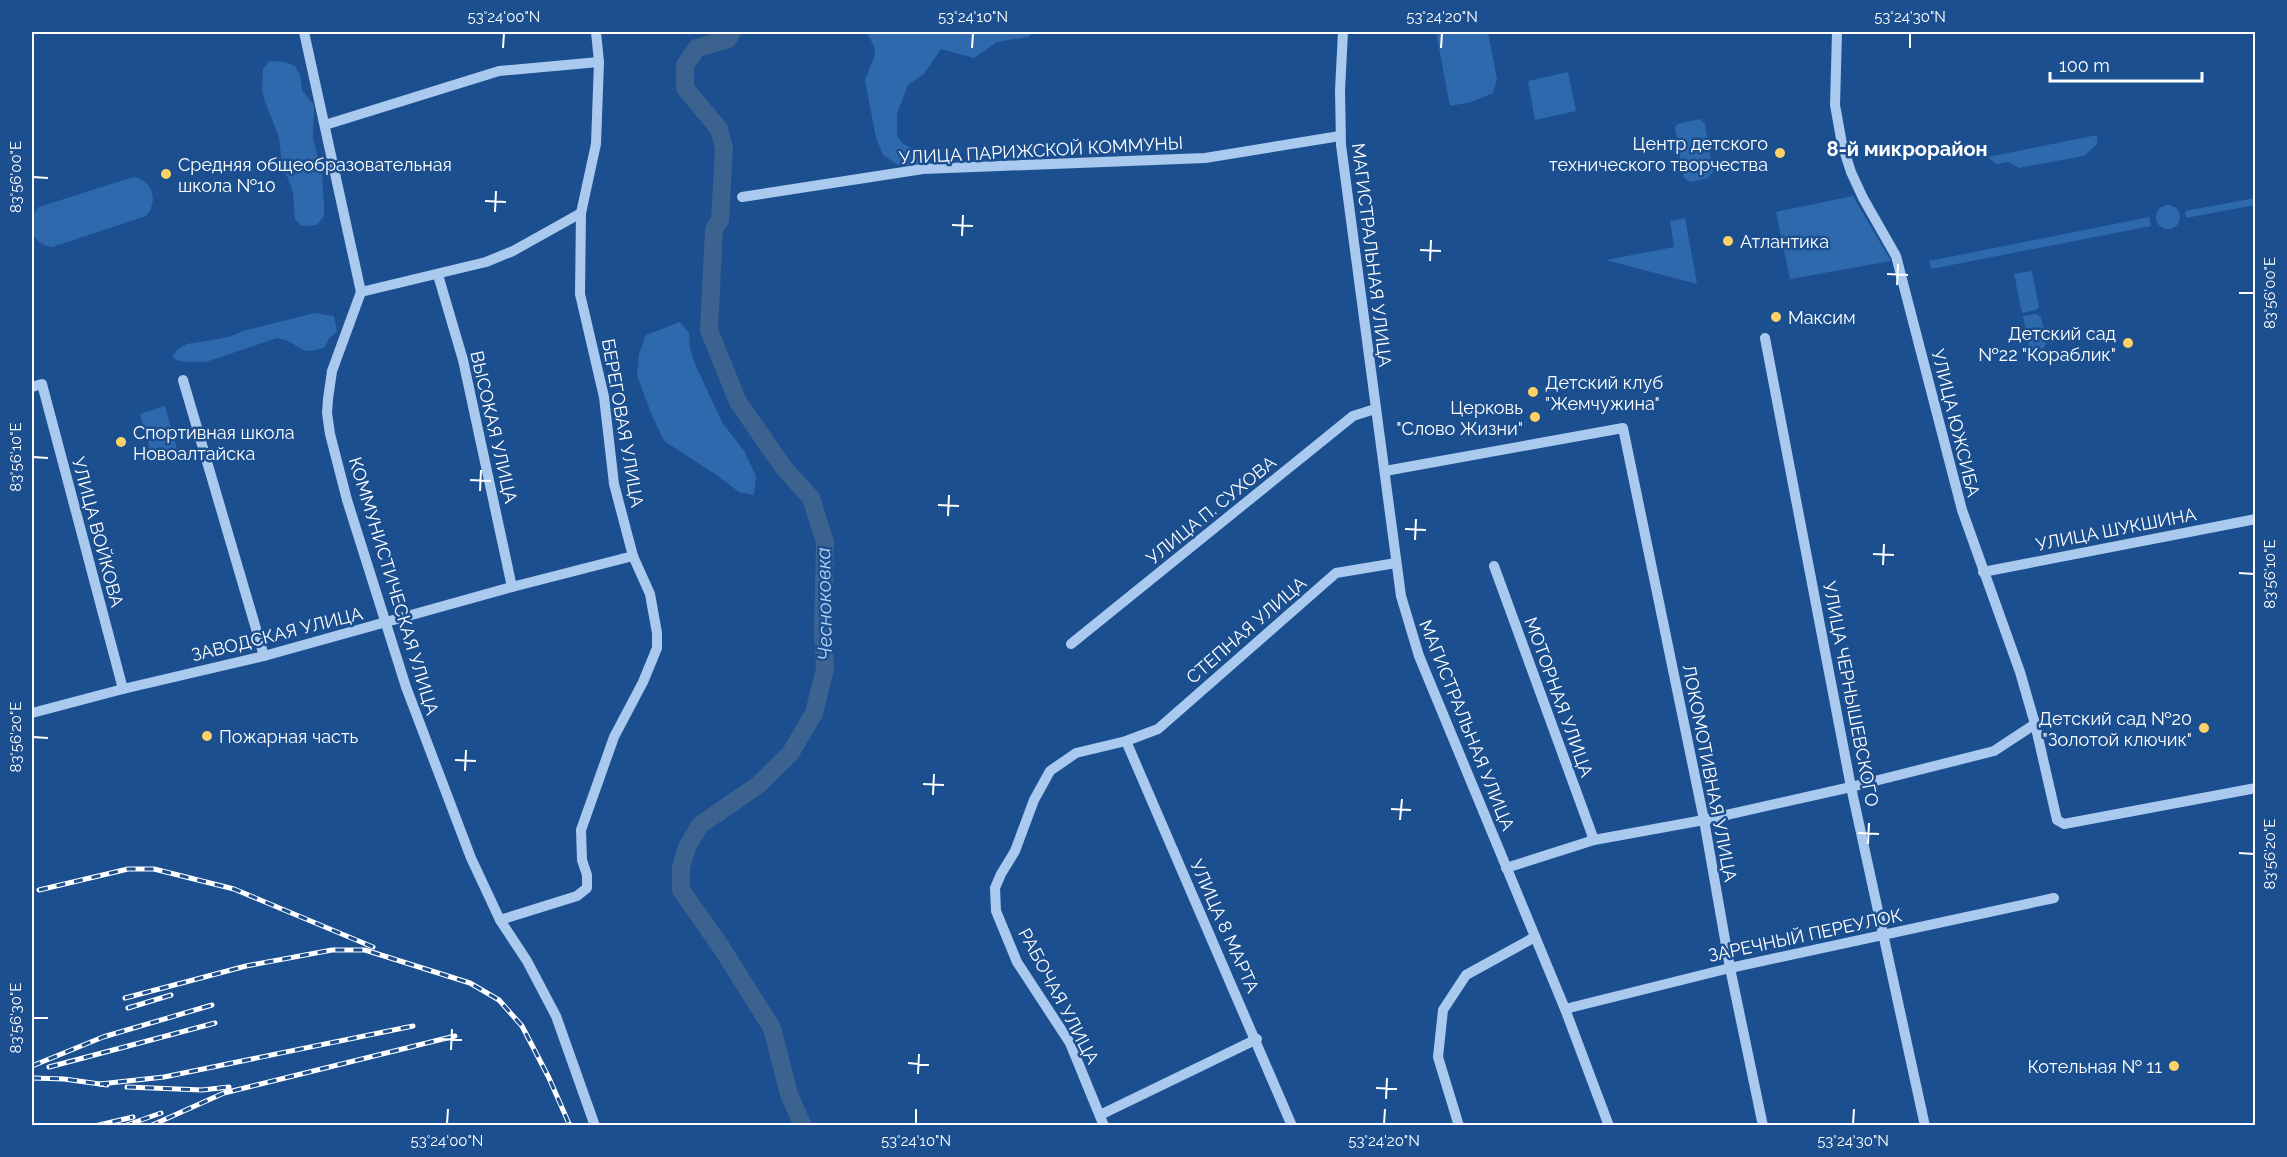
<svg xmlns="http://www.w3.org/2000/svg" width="2287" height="1157" font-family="Raleway,sans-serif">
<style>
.green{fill:#2e69ad}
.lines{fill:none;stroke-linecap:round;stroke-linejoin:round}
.river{stroke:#3c6290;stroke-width:18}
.minor{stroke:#a9c9ee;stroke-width:10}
.rail-casing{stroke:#fff;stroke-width:5}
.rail{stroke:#1b4f8f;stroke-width:3;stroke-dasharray:9;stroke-linecap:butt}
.ticks{fill:none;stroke:#fff;stroke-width:2}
.poi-dot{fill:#ffd166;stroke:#1b4f8f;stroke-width:2}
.labels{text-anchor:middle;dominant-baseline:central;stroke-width:5;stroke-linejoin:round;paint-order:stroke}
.poi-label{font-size:18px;fill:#fff;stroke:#1b4f8f;text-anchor:start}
.street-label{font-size:18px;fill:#fff;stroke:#1b4f8f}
.neighbourhood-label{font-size:20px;font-weight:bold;fill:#fff;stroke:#1b4f8f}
.water-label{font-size:20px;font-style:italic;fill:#b5d3f5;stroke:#1b4f8f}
.neatline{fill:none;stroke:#fff;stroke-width:2}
.ticks-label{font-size:15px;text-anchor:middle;fill:#fff}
</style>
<rect width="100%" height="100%" fill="#1b4f8f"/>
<g class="green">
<path d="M866 32H1034L1028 37 997 42 974 58 941 49 924 74 908 85 897 114V136L903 144 931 157 929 166 898 165 883 155 876 138 865 80 875 55 874 46Z"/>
<path d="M1436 32H1488L1497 79 1493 93 1471 102 1450 106Z"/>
<path d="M269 61 284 62 295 66 300 75 302 90 314 105 313 139 322 172 324 205V216L317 225 302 226 295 219 293 192 282 163 279 137 264 99 262 88 263 69Z"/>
<path d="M1568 72 1576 111 1535 120 1528 81Z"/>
<path d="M1700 119 1705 124 1713 171 1708 178 1690 182 1684 178 1675 128 1677 124Z"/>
<path d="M2097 135V144L2084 156 2019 168 2009 162 1996 164 1988 157Z"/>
<path d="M133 177C153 180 159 201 146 216L52 247C31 244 25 221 39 207Z"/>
<path d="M1853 196 1891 261 1790 279 1776 212Z"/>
<path d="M2255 198V205L2186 218 2185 211Z"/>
<circle cx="2168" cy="217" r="12"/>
<path d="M2149 217 2151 226 1931 269 1929 261Z"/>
<path d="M1685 218 1697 284 1606 260 1674 247 1670 221Z"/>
<path d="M2032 271 2039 307 2036 310 2022 313 2014 274Z"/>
<path d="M315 313 334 316 337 332 329 338 325 347C295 358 303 342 277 338L206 362C195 360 181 365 172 357L178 349 187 344 229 337 243 331Z"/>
<path d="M2036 314 2041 317 2047 341 2044 348 2030 351 2023 316Z"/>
<path d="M680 322 689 333 690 349 695 364 722 422 744 451 756 476 754 495 739 492 715 474 664 441 651 413 637 376 639 354 646 335Z"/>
<path d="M165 406 177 449 152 456 140 414Z"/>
</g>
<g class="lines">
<path class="river" d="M732 32 728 39 697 48 685 65V88L719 129 724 148 720 220 714 229 709 330 738 402 784 468 811 498 825 542 823 631 825 669 814 713 790 754 758 785 700 825 687 847 681 867V890L721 947 772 1028 789 1094 803 1126"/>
<g class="minor">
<path d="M304 32 361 292 332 371 328 399 327 413 330 434 347 500 406 687 471 858 500 920 527 961 556 1016 595 1126"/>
<path d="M1343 32 1340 90 1341 145 1401 596 1419 656 1565 1009 1609 1126"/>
<path d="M1837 32 1835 105 1842 144 1851 172 1863 198 1896 256 1962 510 2020 672 2035 724 2057 820 2064 824 2256 788"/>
<path d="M325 125 499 71 599 62"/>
<path d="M742 197 923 169 1205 158 1340 136"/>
<path d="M438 275 463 360 512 587"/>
<path d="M361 292 486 262 513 251 581 213"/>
<path d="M1765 338 1851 787 1925 1126"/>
<path d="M183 380 264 656"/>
<path d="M32 387 42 384 123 689"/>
<path d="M1385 471 1623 428 1704 820 1730 968 1763 1126"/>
<path d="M1494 566 1594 840"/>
<path d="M1983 572 2256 519"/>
<path d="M1071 644 1353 416 1375 409"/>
<path d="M32 713 123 689 264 656 512 587 633 556"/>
<path d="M1126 741 1292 1126"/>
<path d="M1506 868 1594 840 1704 820 1851 787 1994 751 2035 724"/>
<path d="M500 920 577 896 587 888V875L582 860 581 830 614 737 643 682 657 648V633L650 594 633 556 614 484 604 397 580 294 581 213 596 144 599 62 596 32"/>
<path d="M1565 1009 1730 968 2054 898"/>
<path d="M1100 1115 1257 1039"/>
<path d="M1104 1126 1070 1043 1017 962 996 911 995 888 1001 874 1015 851 1034 800 1050 771 1076 753 1126 741 1158 729 1336 573 1396 563"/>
<path d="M1459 1126 1438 1057 1443 1010 1466 975 1535 937"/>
</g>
<defs>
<g id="rail">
<path d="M39 890 128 869H154L234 889 373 947"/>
<path d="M125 998 246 966 332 950H365L470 983 499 1000 522 1026 549 1078 570 1126"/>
<path d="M128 1008 171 995"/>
<path d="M32 1066 103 1037 212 1005"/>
<path d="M49 1067 215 1023"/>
<path d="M32 1078 64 1079 107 1085"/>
<path d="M100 1084 164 1077 413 1026"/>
<path d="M127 1087 202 1090 229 1087"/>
<path d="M95 1126 133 1117"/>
<path d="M124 1126 161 1113"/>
<path d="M150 1126 224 1093 455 1036"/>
</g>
</defs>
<use href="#rail" class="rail-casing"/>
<use href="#rail" class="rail"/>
</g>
<path class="ticks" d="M503 48 504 33M972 48 973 33M1441 48 1442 33M1910 48V33M33 177 48 178M485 201 506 202M495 212 496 191M952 225 973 226M962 236 963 215M1420 250 1441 251M1430 261 1431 240M1887 274 1908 275M1897 285 1898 264M2239 293H2254M33 457 48 458M470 480 491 481M480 491 481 470M938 505 959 506M948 516 949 495M1405 529 1426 530M1415 540 1416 519M1873 554 1894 555M1883 565 1884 544M2239 573 2254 574M33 737 48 738M455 760 476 761M465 771 466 750M923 784 944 785M933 795 934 774M1391 809 1411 810M1400 820 1402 799M1858 833 1879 834M1868 844 1869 823M2239 853 2254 854M33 1018H48M441 1039 462 1040M451 1050 452 1029M908 1063 929 1065M918 1074 919 1054M1376 1088 1397 1089M1386 1099 1387 1078M447 1124 448 1109M916 1124V1109M1384 1124 1385 1109M1853 1124 1854 1109"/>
<g class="poi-dot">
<circle cx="1780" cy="153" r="6"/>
<circle cx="166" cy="174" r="6"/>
<circle cx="1728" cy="241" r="6"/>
<circle cx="1776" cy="317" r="6"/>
<circle cx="2128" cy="343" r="6"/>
<circle cx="1533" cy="392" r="6"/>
<circle cx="1535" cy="417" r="6"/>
<circle cx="121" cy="442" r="6"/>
<circle cx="2204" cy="728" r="6"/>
<circle cx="207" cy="736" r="6"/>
<circle cx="2174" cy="1066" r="6"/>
</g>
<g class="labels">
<g class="poi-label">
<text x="1768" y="143" text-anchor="end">Центр детского<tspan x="1768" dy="21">технического творчества</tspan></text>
<text x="178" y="164">Средняя общеобразовательная<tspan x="178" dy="21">школа №10</tspan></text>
<text x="1740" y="241">Атлантика</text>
<text x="1788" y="317">Максим</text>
<text x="2116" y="333" text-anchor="end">Детский сад<tspan x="2116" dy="21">№22 "Кораблик"</tspan></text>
<text x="1545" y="382">Детский клуб<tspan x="1545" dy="21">"Жемчужина"</tspan></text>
<text x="1523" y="407" text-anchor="end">Церковь<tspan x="1523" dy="21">"Слово Жизни"</tspan></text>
<text x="133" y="432">Спортивная школа<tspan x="133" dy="21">Новоалтайска</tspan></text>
<text x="2192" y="718" text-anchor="end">Детский сад №20<tspan x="2192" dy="21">"Золотой ключик"</tspan></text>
<text x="219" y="736">Пожарная часть</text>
<text x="2162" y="1066" text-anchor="end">Котельная № 11</text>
</g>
<g class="street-label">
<text transform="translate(1041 150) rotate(-3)">УЛИЦА ПАРИЖСКОЙ КОММУНЫ</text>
<text transform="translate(1372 255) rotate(83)">МАГИСТРАЛЬНАЯ УЛИЦА</text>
<text transform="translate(623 423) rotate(80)">БЕРЕГОВАЯ УЛИЦА</text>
<text transform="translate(1956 423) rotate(76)">УЛИЦА ЮЖСИБА</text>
<text transform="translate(494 427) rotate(77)">ВЫСОКАЯ УЛИЦА</text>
<text transform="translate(1211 510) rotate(-39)">УЛИЦА П. СУХОВА</text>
<text transform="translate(2116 529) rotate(-11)">УЛИЦА ШУКШИНА</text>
<text transform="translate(98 532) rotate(75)">УЛИЦА ВОЙКОВА</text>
<text transform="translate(394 586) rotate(73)">КОММУНИСТИЧЕСКАЯ УЛИЦА</text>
<text transform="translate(1246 630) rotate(-41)">СТЕПНАЯ УЛИЦА</text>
<text transform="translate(277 634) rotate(-14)">ЗАВОДСКАЯ УЛИЦА</text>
<text transform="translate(1851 694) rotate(79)">УЛИЦА ЧЕРНЫШЕВСКОГО</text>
<text transform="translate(1559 697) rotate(70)">МОТОРНАЯ УЛИЦА</text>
<text transform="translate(1467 725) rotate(68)">МАГИСТРАЛЬНАЯ УЛИЦА</text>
<text transform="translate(1710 773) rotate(79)">ЛОКОМОТИВНАЯ УЛИЦА</text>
<text transform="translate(1225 926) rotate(66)">УЛИЦА 8 МАРТА</text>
<text transform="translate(1805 935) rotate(-12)">ЗАРЕЧНЫЙ ПЕРЕУЛОК</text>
<text transform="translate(1059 996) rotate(62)">РАБОЧАЯ УЛИЦА</text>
</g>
<g class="neighbourhood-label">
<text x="1907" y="149">8-й микрорайон</text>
</g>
<g class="water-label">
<text transform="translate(824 604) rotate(-91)">Чесноковка</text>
</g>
</g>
<rect width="2287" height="1157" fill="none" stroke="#1b4f8f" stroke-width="66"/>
<path d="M2050 72v9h152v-9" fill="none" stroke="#ffffff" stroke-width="3"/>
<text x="2059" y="72" font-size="18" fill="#ffffff" stroke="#1b4f8f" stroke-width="4.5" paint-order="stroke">100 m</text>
<rect x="33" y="33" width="2221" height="1091" class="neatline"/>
<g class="ticks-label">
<text x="504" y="22">53°24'00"N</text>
<text x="973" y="22">53°24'10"N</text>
<text x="1442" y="22">53°24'20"N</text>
<text x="1910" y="22">53°24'30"N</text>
<text transform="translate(16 177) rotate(-90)" y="5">83°56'00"E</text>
<text transform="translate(2270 293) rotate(-90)" y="5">83°56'00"E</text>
<text transform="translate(16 457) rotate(-90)" y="5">83°56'10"E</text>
<text transform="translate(2270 574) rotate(-90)" y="5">83°56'10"E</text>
<text transform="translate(16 737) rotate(-90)" y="5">83°56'20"E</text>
<text transform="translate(2270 854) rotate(-90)" y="5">83°56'20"E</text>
<text transform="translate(16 1018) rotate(-90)" y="5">83°56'30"E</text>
<text x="447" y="1146">53°24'00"N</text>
<text x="916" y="1146">53°24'10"N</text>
<text x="1384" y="1146">53°24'20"N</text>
<text x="1853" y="1146">53°24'30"N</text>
</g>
</svg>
